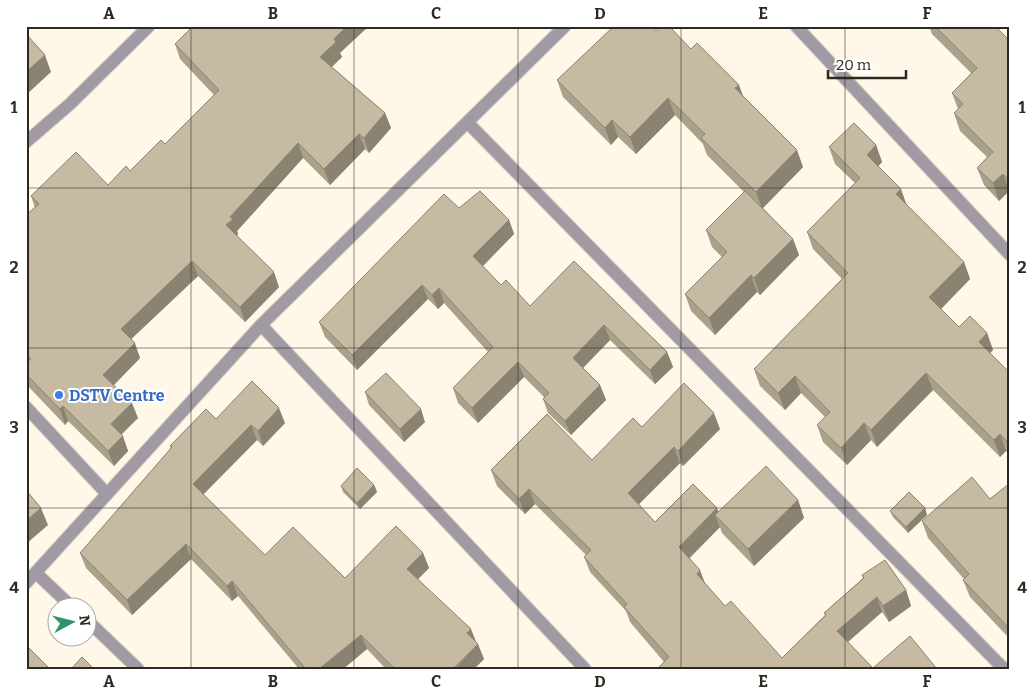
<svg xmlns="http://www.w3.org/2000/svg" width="1036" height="695" font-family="Bitter,serif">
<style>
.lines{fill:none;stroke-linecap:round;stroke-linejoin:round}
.minor-casing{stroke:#d9d3c4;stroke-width:14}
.minor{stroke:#a19aa4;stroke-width:12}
.wall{fill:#aaa18b}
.shaded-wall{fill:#8b8371}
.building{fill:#c6bba2;stroke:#8b8371}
.grid{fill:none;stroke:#2e2920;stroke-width:1;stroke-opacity:0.55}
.shop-dot{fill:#3f7fe0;stroke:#fff;stroke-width:2}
.labels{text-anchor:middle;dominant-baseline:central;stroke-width:4;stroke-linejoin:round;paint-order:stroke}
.shop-label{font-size:16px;font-weight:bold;fill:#366cbe;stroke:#fff;text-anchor:start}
.neatline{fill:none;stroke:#2e2920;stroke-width:2}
.grid-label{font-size:16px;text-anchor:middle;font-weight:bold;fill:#2e2920}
</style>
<rect width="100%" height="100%" fill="#fff8e8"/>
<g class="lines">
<defs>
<g id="minor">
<path d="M796 26 1010 255"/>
<path d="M468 123 1004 669"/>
<path d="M26 142 70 104 149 26"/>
<path d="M261 325 585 669"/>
<path d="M26 407 107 494"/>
<path d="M36 573 73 608"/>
<path d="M26 583 261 325 565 26"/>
<path d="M88 621 138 669"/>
</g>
</defs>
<use href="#minor" class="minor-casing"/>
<use href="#minor" class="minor"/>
</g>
<g class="wall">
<path d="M929 26H995L1007 38 1010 35V192L1009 191 999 201 984 185 977 168 987 157 960 131 954 113 958 109 952 93 971 73 932 34Z"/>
<path d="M175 44 340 53 342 57 332 67 385 113 391 128 369 153 365 149 330 185 303 158 237 231 238 234 237 236 279 287 245 322 198 276 131 339 140 358 114 385 138 418 121 434 128 451 114 466 68 421 65 425 26 384V215L35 208 31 196 108 185 130 171 165 144 214 95 180 59Z"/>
<path d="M691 49 743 96 803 167 763 208 793 239 799 255 760 295 757 292 715 335 691 311 685 294 722 257 712 247 706 230 744 192 707 155 703 144 675 115 636 154 618 137 611 145 563 97 557 80Z"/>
<path d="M876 145 882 162 878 166 907 205 964 262 970 279 941 309 959 327 987 333 993 350 990 353 1010 373V455L1006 451 1000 457 933 390 877 447 871 440 847 465 823 442 817 425 825 417 801 393 785 410 760 386 754 369 842 279 813 249 807 232 855 183 835 164 829 147Z"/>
<path d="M459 208 509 220 514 234 483 266 501 285 530 306 574 261 667 352 673 367 655 384 610 340 583 368 600 385 606 400 571 435 548 413 543 399 544 397 524 377 478 423 458 403 453 388 488 352 444 303 438 309 428 299 357 370 325 337 319 322Z"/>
<path d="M365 392 425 422 404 442 369 405Z"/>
<path d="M216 419 285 423 263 446 257 440 203 494 265 555 345 578 423 553 429 568 418 579 476 642 484 659 474 669H386L367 649 343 669H299L238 596 232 601 191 559 132 615 86 568 80 553 171 448 170 446Z"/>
<path d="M642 427 720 429 683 466 680 463 639 504 655 522 717 508 718 512 798 500 804 518 754 566 722 533 720 527 690 558 705 584 725 606 782 658 825 615 824 613 863 578 862 575 906 590 911 606 889 622 882 612 848 642 873 668 937 669H657L664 662 630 622 626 611 590 572 584 557 586 555 535 504 525 514 497 486 491 470 592 460Z"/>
<path d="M1010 483V639L970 597 963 580 964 579 928 538 922 521 990 499Z"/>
<path d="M374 485 377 492 360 509 343 492 341 486Z"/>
<path d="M925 508 927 515 908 533 893 517 890 511Z"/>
</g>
<g class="shaded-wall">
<path d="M347 26H369L340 53 342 57 326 72 320 57 334 39Z"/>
<path d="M45 55 51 72 26 95V72Z"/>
<path d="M739 85 745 101 735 88Z"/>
<path d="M668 98 675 115 636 154 630 137Z"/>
<path d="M385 113 391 128 369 153 364 138Z"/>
<path d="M612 120 618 137 611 145 605 128Z"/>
<path d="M359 134 365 149 330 185 324 169Z"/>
<path d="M298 143 303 158 237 231 238 234 232 240 226 225 230 217Z"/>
<path d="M876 145 882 162 873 172 867 155Z"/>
<path d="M797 150 803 167 762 209 756 192Z"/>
<path d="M1003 174 1009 191 999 201 993 183Z"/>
<path d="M901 189 907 206 896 194Z"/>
<path d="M509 220 514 234 479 270 473 256Z"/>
<path d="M793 239 799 255 760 295 754 278Z"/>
<path d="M192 261 198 276 126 344 121 329Z"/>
<path d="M964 262 970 279 936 314 929 297Z"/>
<path d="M274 272 279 287 245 322 240 307Z"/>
<path d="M751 275 757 292 715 335 709 318Z"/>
<path d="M422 285 428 299 357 370 352 355Z"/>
<path d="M439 288 444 303 438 309 432 295Z"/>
<path d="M604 325 610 340 578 373 573 358Z"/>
<path d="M987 333 993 350 985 359 979 342Z"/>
<path d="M135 343 140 358 109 390 103 375Z"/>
<path d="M667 352 673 367 655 384 650 370Z"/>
<path d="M518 362 524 377 478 423 472 408Z"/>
<path d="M926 373 933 390 877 447 871 430Z"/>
<path d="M795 376 801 393 785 410 778 393Z"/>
<path d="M600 385 606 400 571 435 565 421Z"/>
<path d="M132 403 138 418 117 439 111 424Z"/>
<path d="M63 406 68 421 65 425 60 409Z"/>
<path d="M279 408 285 423 263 446 258 431Z"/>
<path d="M421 409 425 422 404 442 400 429Z"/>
<path d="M714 413 720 429 683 466 678 451Z"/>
<path d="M864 423 871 440 847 465 841 448Z"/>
<path d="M251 425 257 440 199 499 193 484Z"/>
<path d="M1000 434 1006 451 1000 457 994 440Z"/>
<path d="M123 436 128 451 114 466 108 451Z"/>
<path d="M674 447 680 463 634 509 628 493Z"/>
<path d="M26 481 29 489 26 492Z"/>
<path d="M374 485 377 492 360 509 357 503Z"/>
<path d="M529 489 535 504 525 514 519 499Z"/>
<path d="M798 500 804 518 754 566 748 549Z"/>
<path d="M41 508 48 525 26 544V521Z"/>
<path d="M717 508 722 522 715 515 720 527 685 562 679 547Z"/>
<path d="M925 508 927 515 908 533 906 527Z"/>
<path d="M186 544 191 559 132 615 127 600Z"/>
<path d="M423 553 429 568 413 584 407 569Z"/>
<path d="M700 570 706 586 697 574Z"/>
<path d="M232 581 238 596 232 601 227 586Z"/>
<path d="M906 590 911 606 889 622 883 606Z"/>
<path d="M877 597 882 612 842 647 837 631Z"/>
<path d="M471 629 477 644 467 633Z"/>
<path d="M361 635 367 649 343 669H319Z"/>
<path d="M478 644 484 659 474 669H455Z"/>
</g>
<g class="building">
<path d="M193 26H347L334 39 336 42 320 57 385 113 364 138 359 134 324 169 298 143 230 217 233 219 226 225 274 272 240 307 192 261 121 329 135 343 103 375 132 403 111 424 123 436 108 451 63 406 60 409 26 374V363L31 359 26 354V215L39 204 31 196 76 152 108 185 126 166 130 171 161 140 165 144 219 90 175 44Z"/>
<path d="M614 26H652L656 31 661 26H669L691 49 697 43 739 85 735 88 797 150 756 192 701 138 705 134 668 98 630 137 612 120 605 128 557 80Z"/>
<path d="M935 26H995L1007 38 1010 35V181L1003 174 993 183 977 168 993 152 954 113 963 104 952 93 977 68Z"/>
<path d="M26 34 45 55 26 72Z"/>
<path d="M854 123 876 145 867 155 901 189 896 194 964 262 929 297 959 327 970 316 987 333 979 342 1010 373V445L1000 434 994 440 926 373 871 430 864 423 841 448 817 425 830 412 795 376 778 393 754 369 848 273 807 232 860 178 829 147Z"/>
<path d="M480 191 509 220 473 256 501 285 506 280 530 306 574 261 667 352 650 370 604 325 573 358 600 385 565 421 543 399 549 393 518 362 472 408 453 388 493 347 439 288 432 295 422 285 352 355 319 322 444 194 459 208Z"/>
<path d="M745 191 793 239 754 278 751 275 709 318 685 294 727 252 706 230Z"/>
<path d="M386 373 421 409 400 429 365 392Z"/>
<path d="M252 381 279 408 258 431 251 425 193 484 265 555 293 527 345 578 396 526 423 553 407 569 471 629 467 633 478 644 454 668 455 669H395L361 635 319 669H306L232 581 227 586 186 544 127 600 80 553 172 447 170 446 206 409 216 419Z"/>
<path d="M684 383 714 413 678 451 674 447 628 493 655 522 693 484 717 508 679 547 700 570 697 574 725 606 731 601 782 658 826 615 824 613 864 578 862 575 885 560 906 590 883 606 877 597 837 631 873 668 910 636 937 669H657L669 657 624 607 627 604 584 557 591 550 529 489 519 499 491 470 547 414 592 460 633 418 642 427Z"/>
<path d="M766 466 798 500 748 549 715 515Z"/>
<path d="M357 468 374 485 357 503 341 486Z"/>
<path d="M972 477 990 499 1010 483 1009 628 963 580 969 574 922 521Z"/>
<path d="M26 490 41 508 26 521Z"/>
<path d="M909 492 925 508 906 527 890 511Z"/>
<path d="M26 645 50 669H26Z"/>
<path d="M82 657 94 669H71Z"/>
</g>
<path class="grid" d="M191 26V669M354 26V669M518 26V669M681 26V669M845 26V669M26 188H1010M26 348H1010M26 508H1010"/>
<circle class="shop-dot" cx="59" cy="395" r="5"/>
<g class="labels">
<g class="shop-label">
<text x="69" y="395">DSTV Centre</text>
</g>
</g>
<rect width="1036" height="695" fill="none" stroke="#ffffff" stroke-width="55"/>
<g transform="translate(72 622) rotate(83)"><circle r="24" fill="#ffffff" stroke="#aba9a6"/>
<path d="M0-4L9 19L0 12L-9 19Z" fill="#31926b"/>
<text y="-8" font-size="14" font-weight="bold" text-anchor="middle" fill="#2e2920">N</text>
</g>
<path d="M828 70v8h78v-8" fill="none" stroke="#2e2920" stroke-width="2.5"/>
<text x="836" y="70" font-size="15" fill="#2e2920" stroke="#ffffff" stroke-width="4" paint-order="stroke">20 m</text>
<rect x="28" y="28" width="980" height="640" class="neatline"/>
<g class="grid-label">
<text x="109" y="19">A</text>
<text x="273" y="19">B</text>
<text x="436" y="19">C</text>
<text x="600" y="19">D</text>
<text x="763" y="19">E</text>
<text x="927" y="19">F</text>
<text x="14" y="113">1</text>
<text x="1022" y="113">1</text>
<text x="14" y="273">2</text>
<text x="1022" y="273">2</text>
<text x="14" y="433">3</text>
<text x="1022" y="433">3</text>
<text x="14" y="593">4</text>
<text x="1022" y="593">4</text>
<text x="109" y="687">A</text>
<text x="273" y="687">B</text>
<text x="436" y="687">C</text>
<text x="600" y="687">D</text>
<text x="763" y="687">E</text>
<text x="927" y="687">F</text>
</g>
</svg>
